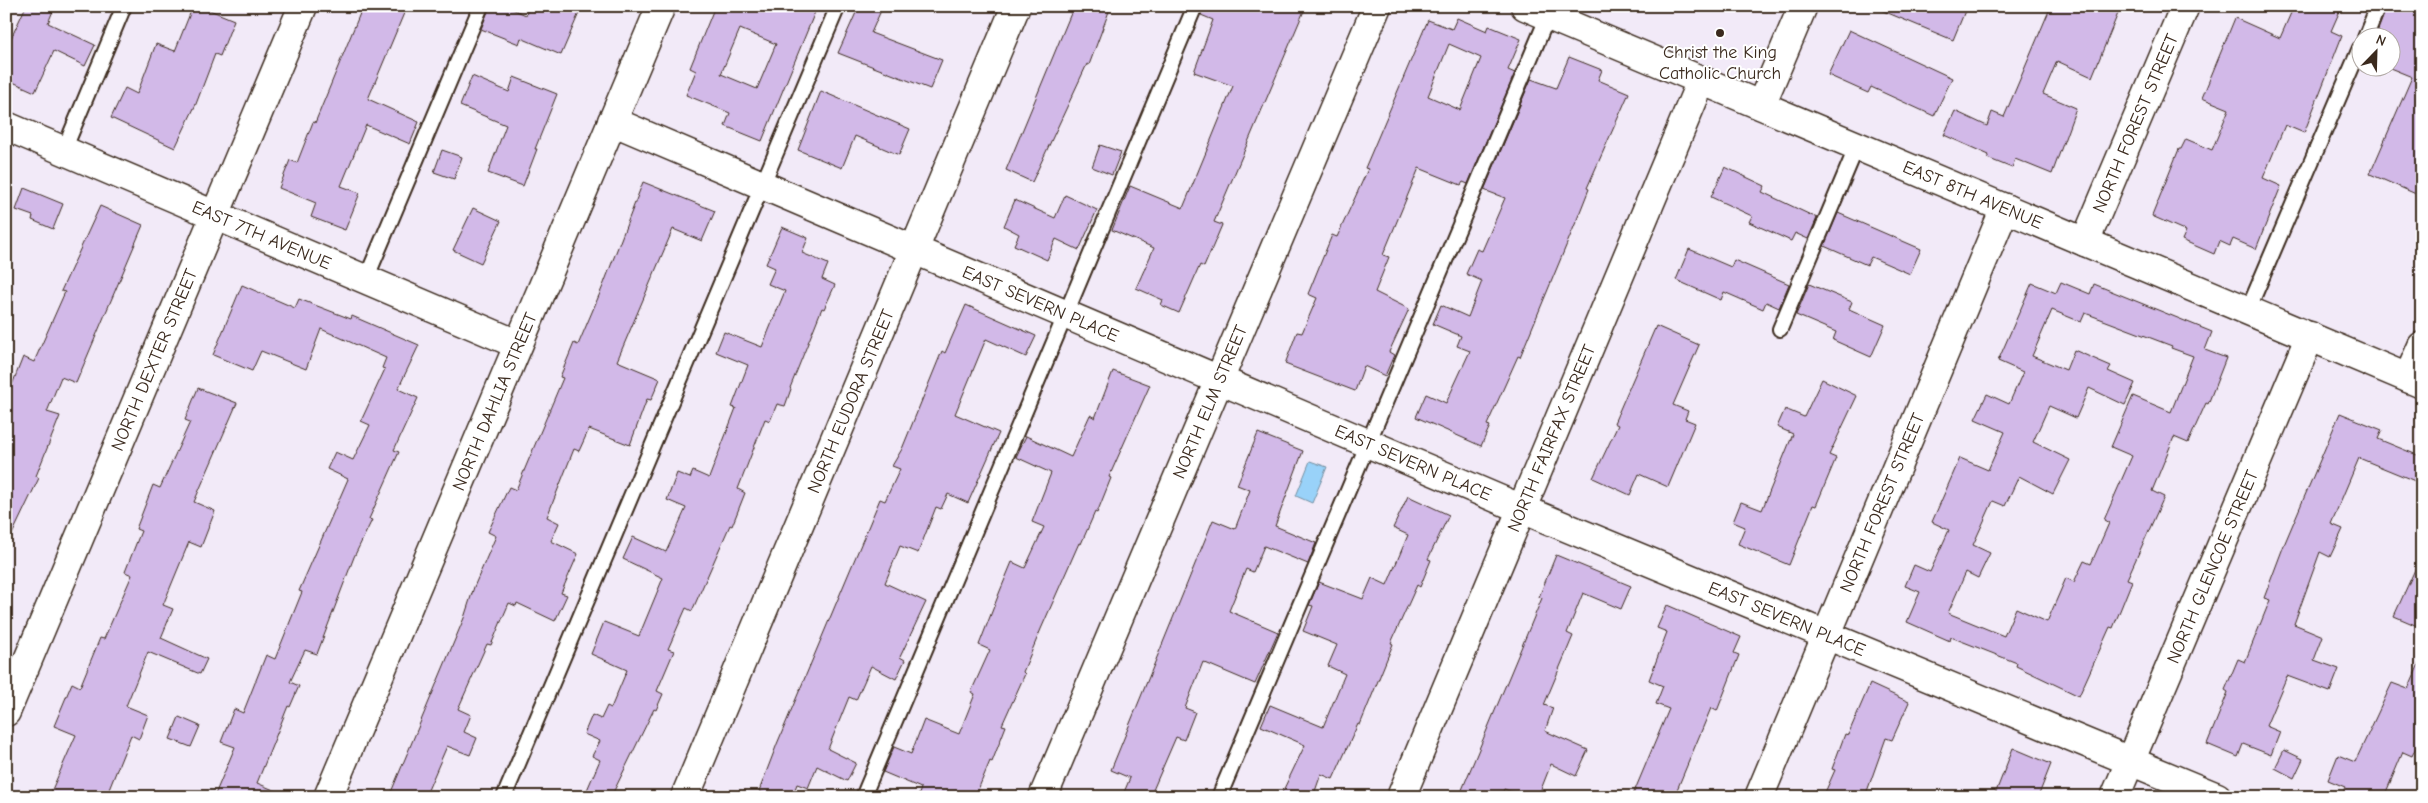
<svg xmlns="http://www.w3.org/2000/svg" width="2428" height="803" font-family="'Comic Neue',sans-serif">
<style>
.water{fill:#99d2f9;stroke:#738fa1}
.building{fill:#d2b9e8;stroke:#3b2a1e;fill-rule:evenodd}
.lines{fill:none;stroke-linecap:round;stroke-linejoin:round}
.service-casing{stroke:#3b2a1e;stroke-width:18}
.minor-casing{stroke:#3b2a1e;stroke-width:31}
.tertiary-casing{stroke:#3b2a1e;stroke-width:31}
.service{stroke:#fff;stroke-width:14}
.minor{stroke:#fff;stroke-width:28}
.tertiary{stroke:#fff;stroke-width:28}
.poi-dot{fill:#3b2a1e;stroke:#fff;stroke-width:2}
.labels{text-anchor:middle;dominant-baseline:central;stroke-width:4;stroke-linejoin:round;paint-order:stroke}
.poi-label{font-size:18px;fill:#3b2a1e;stroke:#fff}
.street-label{font-size:18px;fill:#3b2a1e;stroke:#fff}
</style>
<rect width="100%" height="100%" fill="#f2eaf8"/>
<filter id="ink" filterUnits="userSpaceOnUse"><feTurbulence type="fractalNoise" baseFrequency=".02" numOctaves="2"/><feDisplacementMap in="SourceGraphic" scale="10" xChannelSelector="R" yChannelSelector="G"/><feConvolveMatrix kernelMatrix="1 2 1 2 8 2 1 2 1" color-interpolation-filters="sRGB"/></filter>
<g filter="url(#ink)">
<path class="water" d="M1310 461 1327 467 1312 503 1296 496Z"/>
<g class="building">
<path d="M26 6H55L48 23 95 45 85 66 54 51 35 92 6 79V49Z"/>
<path d="M193 6H200L234 20 220 56 215 54 196 104 175 148 111 118 125 88 137 94 156 44 175 51Z"/>
<path d="M363 6H407L368 99 419 122 410 144 366 125 341 186 360 193 345 230 311 217 316 203 279 188 290 160 297 163 313 122 315 123Z"/>
<path d="M490 6H505L526 15 529 6H582L561 55 521 38 519 44 481 29Z"/>
<path d="M715 6H801L815 12 762 141 725 126 730 113 686 95 696 71 690 68ZM740 29 776 44 757 89 721 74Z"/>
<path d="M859 6H883L871 33 942 60 930 89 838 53Z"/>
<path d="M1074 6H1111L1089 65 1087 64 1032 182 1006 170Z"/>
<path d="M1204 6H1306L1214 222 1222 225 1204 267 1200 265 1179 313 1161 305 1163 300 1136 288 1154 248 1112 230 1130 186 1183 208 1209 145 1233 86 1194 72 1213 20 1201 15Z"/>
<path d="M1871 6H1967L1953 40Z"/>
<path d="M2051 6H2107L2119 11 2092 77 2057 61 2043 94 2076 108 2052 174 2015 159 2012 168 1987 158 1989 155 1944 135 1955 111 1987 126 1992 112 2004 117Z"/>
<path d="M2294 6H2342L2331 31 2342 36 2304 133 2285 125 2263 178 2281 186 2256 249 2233 239 2230 246 2219 241 2214 254 2182 240 2186 231 2152 216 2179 149H2181L2186 139 2212 150 2229 109 2202 98 2235 18 2280 38Z"/>
<path d="M2387 6H2422V181L2416 194 2370 174 2412 77 2390 68V38H2375Z"/>
<path d="M1457 18 1487 31 1489 26 1521 39 1508 70 1515 73 1468 184 1463 182 1461 185 1419 168 1383 255 1389 257 1375 292 1409 309 1389 352 1394 355 1385 376 1364 366 1355 391 1285 364 1297 332 1302 333 1317 298 1308 294 1332 235 1337 237 1368 169 1365 168 1428 20 1452 29ZM1449 44 1481 58 1460 110 1428 96Z"/>
<path d="M1849 30 1952 78 1934 116 1871 87 1868 93 1828 75Z"/>
<path d="M1569 57 1602 70 1598 80 1629 93 1587 188 1589 189 1576 222 1520 357 1518 356 1487 425 1490 426 1481 446 1416 417 1426 394 1446 403 1470 351 1457 346 1461 336 1433 324 1441 305 1468 317 1482 281 1466 274 1477 249 1482 251 1505 198 1484 190 1531 79 1556 88Z"/>
<path d="M472 76 509 92 514 77 557 94 535 149H537L523 186 488 173 506 125 460 106Z"/>
<path d="M821 91 910 129 899 155 855 136 842 168 798 150Z"/>
<path d="M1100 145 1121 152 1112 175 1092 167Z"/>
<path d="M442 150 462 157 454 179 434 172Z"/>
<path d="M1725 167 1765 186 1762 192 1817 218 1808 239 1795 233 1791 241 1749 222 1752 216 1711 197Z"/>
<path d="M643 182 715 211 702 241 673 229 617 361 660 379 651 400 647 399 630 445 589 429 579 451 574 449 547 517 559 523 551 541 578 554 561 593 567 595 555 621 517 603 516 606 509 603 491 645 487 644 458 709 471 715 464 732 477 738 470 755 447 746 425 797H389L464 618 474 587 496 536 488 532 509 487 516 490 563 378 560 377 574 343 578 345 603 286Z"/>
<path d="M24 188 63 204 53 229 32 220 33 216 16 210Z"/>
<path d="M1065 195 1097 210 1079 250 1056 239 1047 260 1014 245 1019 234 1004 226 1015 200 1055 218Z"/>
<path d="M100 206 143 225 76 383 61 377 47 412 60 416 36 476 39 478 6 547V400L23 357 34 362 65 292 61 291Z"/>
<path d="M473 208 501 221 481 263 453 250Z"/>
<path d="M1838 213 1921 249 1910 274 1871 257 1867 265 1824 246Z"/>
<path d="M782 227 808 238 802 253 828 264 822 279 835 285 824 309 822 308 790 388 791 389 785 406 777 404 770 421 765 419 738 489 745 493 732 526 730 525 692 611 686 608 668 649 674 651 657 691 663 694 656 710 654 709 611 797H584L600 760 592 756 600 741 584 734 592 715 601 719 607 706 611 708 627 670 591 654 604 622 639 636 663 578 623 559 633 537 666 552 686 508 667 500 677 473 690 478 693 471 709 478 736 408 732 407 748 365 716 352 724 332 762 347 785 291 768 284 775 268 766 264Z"/>
<path d="M1689 249 1731 267 1734 260 1789 284 1779 308 1766 302 1763 309 1724 292 1721 300 1676 280Z"/>
<path d="M2061 282 2090 294 2094 284 2212 332 2205 350 2226 358 2208 404 2206 403 2188 443 2174 437 2152 491 2164 497 2127 579 2132 581 2113 628 2110 627 2079 696 2016 666 2017 663 1951 637 1950 641 1907 622 1920 592 1905 586 1914 565 1930 572 1949 530 1932 522 1960 458 1988 470 2005 432 1975 419 1987 394 2009 404 2023 372 1998 361 2032 283 2056 293ZM2052 310 2081 322 2085 313 2172 346 2171 348 2193 356 2171 412 2133 396 2111 447 2132 456 2104 520 2109 523 2091 564 2084 561 2074 582 2066 578 2047 622 2016 608 2004 636 1948 613 1966 572 1978 578 1990 553 1973 545 1993 501 2005 506 2019 476 2053 494 2070 460 2033 442 2049 406 2076 418 2089 388 2125 405 2135 383 2108 371 2111 366 2074 350 2066 370 2032 356Z"/>
<path d="M1809 284 1852 302 1849 309 1885 325 1871 357 1833 340 1836 332 1796 315Z"/>
<path d="M242 285 295 308 299 299 351 319 352 316 419 345 398 389 418 398 394 450 399 452 369 519 372 520 354 557 317 654 305 650 290 682 299 686 290 707 288 706 257 783 290 797H214L235 747 221 742 234 709 243 713 266 655 275 659 302 592 299 591 348 479 327 469 335 452 353 460 370 425 361 421 385 369 382 368 386 358 321 329 306 369 261 351 252 371 213 355Z"/>
<path d="M966 305 1036 336 1026 357 986 339 955 414 999 433 968 503 948 494 941 509 936 507 918 553 900 546 885 583 926 602 900 657 905 660 896 679 871 666 856 700 849 697 828 749 856 763 847 781 817 766 808 788 797 784 792 797H773L759 791 777 744 880 499 885 501 900 469 892 466 902 449 942 351 945 353Z"/>
<path d="M1656 326 1699 345 1673 405 1688 411 1685 419 1695 423 1668 487 1639 474 1630 495 1593 478 1618 425 1614 423Z"/>
<path d="M1113 371 1150 385 1109 477 1111 478 1097 513 1095 512 1081 544 1079 543 1041 629 1023 672 1025 674 1002 725 1006 726 992 762 990 761 975 797H918L921 788 883 772 894 747 911 754 924 720 959 734 975 694 971 692 990 650 979 645 1000 591 1012 562 1025 568 1044 527 1032 522 1051 473 1016 457 1026 436 1071 457 1090 415 1095 418Z"/>
<path d="M1822 379 1857 396 1829 455 1836 458 1816 506 1813 505 1789 565 1738 544 1745 527 1733 522 1741 502 1762 510 1793 434 1777 427 1785 409 1804 417Z"/>
<path d="M198 388 237 403 194 502 215 511 201 547 189 542 163 605 173 609 161 638 207 659 200 674 148 652 126 706 148 715 139 739 131 735 106 797H62L51 792 76 735 54 726 72 683 80 687 100 638 104 639 132 575 125 572 141 531 136 529 153 485 160 488 190 422 185 420Z"/>
<path d="M2340 413 2382 430 2378 439 2422 457V464L2415 481 2359 458 2331 524 2343 529 2330 557 2320 552 2294 624 2323 636 2314 660 2339 669 2330 692 2287 676 2266 726 2280 732 2271 755 2243 744 2238 757 2207 744 2228 692 2225 690 2238 659 2245 662 2270 600 2264 598 2284 545Z"/>
<path d="M1258 433 1303 451 1275 526 1316 543 1308 564 1264 546 1253 572 1246 569 1229 611 1278 632 1255 684 1203 662 1185 708 1195 712 1184 740 1176 737 1150 797H1122L1130 778 1111 770 1213 520 1235 529 1250 490 1237 485Z"/>
<path d="M1408 496 1449 515 1428 559 1431 560 1420 587 1417 585 1391 643 1393 644 1360 725 1358 724 1333 779 1321 774 1313 797H1280L1305 745 1261 726 1270 705 1323 727 1345 674 1328 666 1337 645 1303 631 1313 606 1309 605 1319 582 1363 599 1372 578 1387 585 1408 535 1393 528Z"/>
<path d="M2422 554V628L2394 616Z"/>
<path d="M1556 555 1631 586 1621 609 1583 593 1567 633 1573 636 1544 705 1553 708 1545 731 1588 750 1576 776 1551 764 1538 797H1525L1504 789 1501 797H1459L1542 598 1539 597Z"/>
<path d="M1667 605 1741 637 1734 653 1739 655 1717 711 1711 708 1674 797H1632L1669 709 1656 704 1663 686 1649 680 1667 632 1657 628Z"/>
<path d="M2422 657V735L2412 756 2403 752 2384 797H2341L2345 787 2328 780 2338 755 2355 762 2392 683 2408 689Z"/>
<path d="M1870 684 1909 702 1892 740 1886 738 1865 797H1823L1835 770 1832 769 1845 734 1848 735Z"/>
<path d="M179 717 200 726 191 747 170 739Z"/>
<path d="M2013 748 2051 764 2038 797H1994Z"/>
<path d="M2284 750 2303 759 2294 778 2275 768Z"/>
</g>
<g class="lines">
<defs>
<g id="service">
<path d="M2365 38 2378 6"/>
<path d="M64 150 124 6"/>
<path d="M366 279 481 6"/>
<path d="M2248 310 2360 48"/>
<path d="M1780 329 1857 146"/>
<path d="M504 797 838 6"/>
<path d="M863 797 1195 6"/>
<path d="M1219 797 1548 16"/>
</g>
<g id="minor">
<path d="M1761 105 1803 6"/>
<path id="s1" d="M612 121 1522 509 2217 797"/>
<path id="s2" d="M6 126 517 344"/>
<path id="s3" d="M2085 242 2185 6"/>
<path d="M2408 378 2422 346"/>
<path id="s4" d="M6 712 303 6"/>
<path id="s5" d="M328 797 661 6"/>
<path id="s6" d="M685 797 1016 6"/>
<path id="s7" d="M1043 797 1377 6"/>
<path id="s8" d="M1401 797 1701 81"/>
<path id="s9" d="M1759 797 2005 208"/>
<path id="s10" d="M2115 797 2310 336"/>
</g>
<g id="tertiary">
<path id="s11" d="M1525 6 2422 384"/>
</g>
</defs>
<use href="#service" class="service-casing"/>
<use href="#minor" class="minor-casing"/>
<use href="#tertiary" class="tertiary-casing"/>
<use href="#service" class="service"/>
<use href="#minor" class="minor"/>
<use href="#tertiary" class="tertiary"/>
</g>
</g>
<circle class="poi-dot" cx="1720" cy="33" r="5"/>
<g class="labels">
<g class="poi-label">
<text x="1720" y="52">Christ the King<tspan x="1720" dy="21">Catholic Church</tspan></text>
</g>
<g class="street-label">
<text stroke="none"><textPath href="#s3" startOffset="129">NORTH FOREST STREET</textPath></text>
<text stroke="none"><textPath href="#s11" startOffset="486">EAST 8TH AVENUE</textPath></text>
<text stroke="none"><textPath href="#s2" startOffset="278">EAST 7TH AVENUE</textPath></text>
<text stroke="none"><textPath href="#s1" startOffset="466">EAST SEVERN PLACE</textPath></text>
<text stroke="none"><textPath href="#s4" startOffset="382">NORTH DEXTER STREET</textPath></text>
<text stroke="none"><textPath href="#s5" startOffset="429">NORTH DAHLIA STREET</textPath></text>
<text stroke="none"><textPath href="#s6" startOffset="429">NORTH EUDORA STREET</textPath></text>
<text stroke="none"><textPath href="#s7" startOffset="429">NORTH ELM STREET</textPath></text>
<text stroke="none"><textPath href="#s8" startOffset="389">NORTH FAIRFAX STREET</textPath></text>
<text stroke="none"><textPath href="#s1" startOffset="871">EAST SEVERN PLACE</textPath></text>
<text stroke="none"><textPath href="#s9" startOffset="319">NORTH FOREST STREET</textPath></text>
<text stroke="none"><textPath href="#s10" startOffset="250">NORTH GLENCOE STREET</textPath></text>
<text stroke="none"><textPath href="#s1" startOffset="1276">EAST SEVERN PLACE</textPath></text>
</g>
</g>
<rect width="2428" height="803" fill="none" stroke="#fff" stroke-width="25"/>
<rect x="12" y="12" width="2403" height="778" fill="none" stroke="#3b2a1e" stroke-width="2" filter="url(#ink)"/>
<g transform="translate(2376 52) rotate(23)"><circle r="24" fill="#ffffff" stroke="#b1aaa5"/>
<path d="M0-4L9 19L0 12L-9 19Z" fill="#3b2a1e"/>
<text y="-8" font-size="14" font-weight="bold" text-anchor="middle" fill="#3b2a1e">N</text>
</g>
</svg>
